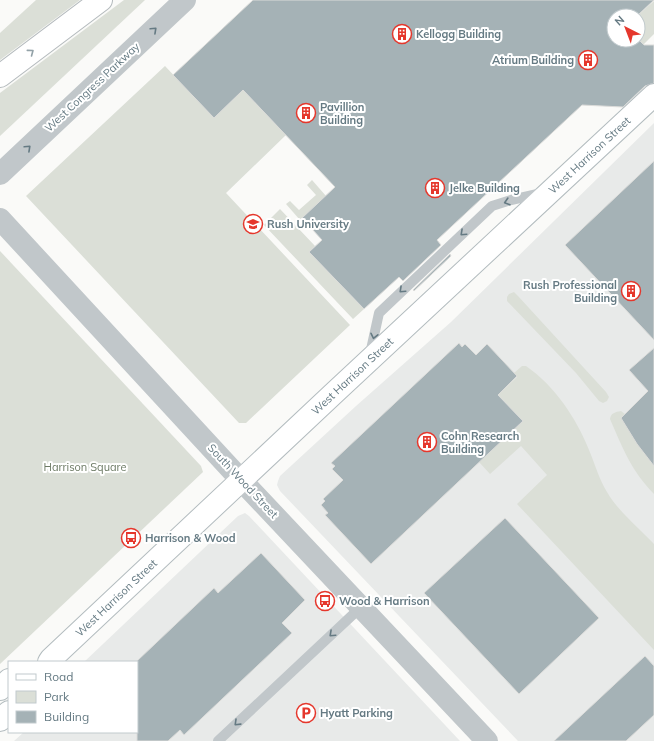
<svg xmlns="http://www.w3.org/2000/svg" width="654" height="741" font-family="Mulish,sans-serif">
<style>
.built{fill:#e8eae9}
.green{fill:#dbdfd7}
.building{fill:#a5b2b6;stroke:#dcdcda}
.lines{fill:none;stroke-linecap:round;stroke-linejoin:round}
.secondary-casing{stroke:#b3bcbf;stroke-width:24}
.motorway-casing{stroke:#b4babd;stroke-width:24}
.service{stroke:#c1c7ca;stroke-width:10}
.tertiary{stroke:#c1c7ca;stroke-width:22}
.secondary{stroke:#fff;stroke-width:22}
.motorway{stroke:#fff;stroke-width:22}
.oneway{stroke:#657a83}
.oneway2{stroke:#93a2a8}
.labels{text-anchor:middle;dominant-baseline:central;stroke-width:4;stroke-linejoin:round;paint-order:stroke}
.poi-label{font-size:11px;font-weight:bold;fill:#657a83;stroke:#fff;text-anchor:start}
.street-label{font-size:11px;fill:#657a83;stroke:#fff}
.park-label{font-size:11px;fill:#6c7a64;stroke:#fff}
</style>
<rect width="100%" height="100%" fill="#fafaf8"/>
<g class="built">
<path d="M654 123V741H518L280 491 277 485 278 481 280 476 356 406 451 322Z"/>
<path d="M245 513 249 516 460 741H14L24 732H137V662H84L238 516Z"/>
</g>
<g class="green">
<path d="M36 0H80L0 60V33Z"/>
<path d="M124 0H145L0 136V93Z"/>
<path d="M654 1V34L643 45 638 39 637 16Z"/>
<path d="M165 66 214 118 243 90 286 135 226 193 350 325 246 423H239L26 196Z"/>
<path d="M312 180 326 196 300 220 286 204 290 201 299 210 316 195 307 185Z"/>
<path d="M280 209 315 246 309 252 364 309 353 319 264 225Z"/>
<path d="M0 251 201 466 203 472 0 664Z"/>
<path d="M514 292 518 296 606 392 609 397 607 401 603 403 599 401 576 373 507 301V297L509 294Z"/>
<path d="M522 366H526C555 386 576 418 589 450 595 464 599 479 607 492 617 510 639 528 654 544V650L517 504 547 475 521 446 490 474 479 462 523 421 498 395 517 377 514 373Z"/>
<path d="M621 411 625 414 654 445V494C631 470 623 449 610 419 611 413 615 412 621 411Z"/>
</g>
<g class="building">
<path d="M253 0H654L637 16H614V40H638V39L644 45H654V83L645 86 623 107 582 105 437 240 441 245 403 281 399 277 364 309 309 252 322 240 302 218 335 187 243 90 214 118 173 75Z"/>
<path d="M654 161V340L565 245Z"/>
<path d="M450 254 451 256 414 291 413 290Z"/>
<path d="M459 343 462 347 465 344 476 355 487 344 517 376 498 395 523 421 371 564 325 515 328 513 321 505 325 501 323 499 343 480 332 469 335 466 331 463Z"/>
<path d="M654 348V466L637 444 621 418 648 391 629 370Z"/>
<path d="M505 518 599 618 519 694 424 593Z"/>
<path d="M261 553 305 600 282 623 292 633 184 735 180 730 168 741H137V661L214 588 218 593Z"/>
<path d="M645 656 654 666V715L626 741H554Z"/>
</g>
<g class="lines">
<defs>
<g id="secondary">
<path id="s1" d="M49 662 51 659 333 394 654 95"/>
<path d="M0 689 9 680"/>
<path d="M0 720 9 712"/>
</g>
<path id="motorway" d="M0 76 101 0"/>
</defs>
<use href="#secondary" class="secondary-casing"/>
<use href="#motorway" class="motorway-casing"/>
<g class="service">
<path d="M370 354 379 313 492 206 511 200 542 193"/>
<path d="M218 741 361 607"/>
</g>
<g class="tertiary">
<path d="M0 174 185 0"/>
<path d="M0 219 241 480 487 741"/>
</g>
<use href="#secondary" class="secondary"/>
<use href="#motorway" class="motorway"/>
</g>
<defs><path id="oneway-chevron" d="M-2-3.5L2.5 0L-2 3.5" fill="none" stroke-width="1.6" stroke-linecap="round" stroke-linejoin="round"/></defs>
<g class="oneway">
<use href="#oneway-chevron" transform="translate(154 30) rotate(-43)"/>
<use href="#oneway-chevron" transform="translate(28 148) rotate(-43)"/>
<use href="#oneway-chevron" transform="translate(507 202) rotate(163)"/>
<use href="#oneway-chevron" transform="translate(463 233) rotate(137)"/>
<use href="#oneway-chevron" transform="translate(402 290) rotate(137)"/>
<use href="#oneway-chevron" transform="translate(374 336) rotate(102)"/>
<use href="#oneway-chevron" transform="translate(332 634) rotate(137)"/>
<use href="#oneway-chevron" transform="translate(237 723) rotate(136)"/>
</g>
<use class="oneway2" href="#oneway-chevron" transform="translate(31 52) rotate(-37)"/>
<defs>
<symbol id="building-ring" viewBox="-11 -11 22 22"><circle r="9.5" fill="#fff" stroke="#e5372c" stroke-width="1.5"/><path d="M-4-6H4V6H1V3H-1V6H-4ZM-2.5-4.3h1.7v1.8h-1.7ZM.8-4.3h1.7v1.8H.8ZM-2.5-1h1.7V.8h-1.7ZM.8-1h1.7V.8H.8Z" fill="#e5372c"/></symbol>
<symbol id="university-ring" viewBox="-11 -11 22 22"><circle r="9.5" fill="#fff" stroke="#e5372c" stroke-width="1.5"/><path d="M0-5L7-2L0 1L-7-2ZM-4 1L0 2.5L4 1V4Q0 6-4 4Z" fill="#e5372c"/></symbol>
<symbol id="bus-ring" viewBox="-11 -11 22 22"><circle r="9.5" fill="#fff" stroke="#e5372c" stroke-width="1.5"/><path d="M-5-6H5V4H4V6H2V4H-2V6H-4V4H-5ZM-3.5-4V0h7V-4ZM-3.5 1.2v1.5H-2V1.2ZM2 1.2v1.5H3.5V1.2Z" fill="#e5372c"/></symbol>
<symbol id="parking-ring" viewBox="-11 -11 22 22"><circle r="9.5" fill="#fff" stroke="#e5372c" stroke-width="1.5"/><path d="M-3.5-5.5H1a3.5 3.5 0 0 1 0 7H-1V5.5H-3.5ZM-1-3.4V-.6H.8a1.4 1.4 0 0 0 0-2.8Z" fill="#e5372c"/></symbol>
</defs>
<g fill-rule="evenodd">
<use href="#building-ring" x="391" y="23" width="22" height="22"/>
<use href="#building-ring" x="577" y="49" width="22" height="22"/>
<use href="#building-ring" x="295" y="102" width="22" height="22"/>
<use href="#building-ring" x="424" y="177" width="22" height="22"/>
<use href="#university-ring" x="242" y="213" width="22" height="22"/>
<use href="#building-ring" x="620" y="280" width="22" height="22"/>
<use href="#building-ring" x="416" y="431" width="22" height="22"/>
<use href="#bus-ring" x="120" y="527" width="22" height="22"/>
<use href="#bus-ring" x="314" y="590" width="22" height="22"/>
<use href="#parking-ring" x="295" y="702" width="22" height="22"/>
</g>
<g class="labels">
<g class="poi-label">
<text x="416" y="34">Kellogg Building</text>
<text x="574" y="60" text-anchor="end">Atrium Building</text>
<text x="320" y="107">Pavillion<tspan x="320" dy="13">Building</tspan></text>
<text x="449" y="188">Jelke Building</text>
<text x="267" y="224">Rush University</text>
<text x="617" y="285" text-anchor="end">Rush Professional<tspan x="617" dy="13">Building</tspan></text>
<text x="441" y="436">Cohn Research<tspan x="441" dy="13">Building</tspan></text>
<text x="145" y="538">Harrison &amp; Wood</text>
<text x="339" y="601">Wood &amp; Harrison</text>
<text x="320" y="713">Hyatt Parking</text>
</g>
<g class="street-label">
<text transform="translate(92 87) rotate(-43)">West Congress Parkway</text>
<text stroke="none"><textPath href="#s1" startOffset="741">West Harrison Street</textPath></text>
<text stroke="none"><textPath href="#s1" startOffset="417">West Harrison Street</textPath></text>
<text transform="translate(243 481) rotate(47)">South Wood Street</text>
<text stroke="none"><textPath href="#s1" startOffset="93">West Harrison Street</textPath></text>
</g>
<g class="park-label">
<text x="85" y="467">Harrison Square</text>
</g>
</g>
<rect x="8" y="661" width="130" height="72" fill="#ffffff" stroke="#c1cacd"/>
<rect x="16" y="674" width="20" height="6" fill="#ffffff" stroke="#c1cacd"/>
<text x="44" y="681" font-size="12" fill="#657a83">Road</text>
<rect x="16" y="691" width="20" height="12" fill="#dbdfd7" stroke="#c1cacd"/>
<text x="44" y="701" font-size="12" fill="#657a83">Park</text>
<rect x="16" y="711" width="20" height="12" fill="#a5b2b6" stroke="#c1cacd"/>
<text x="44" y="721" font-size="12" fill="#657a83">Building</text>
<g transform="translate(626 28) rotate(318)"><circle r="19" fill="#ffffff" stroke="#c1cacd"/>
<path d="M0-3L7 15L0 10L-7 15Z" fill="#e5372c"/>
<text y="-6" font-size="11" font-weight="bold" text-anchor="middle" fill="#657a83">N</text>
</g>
</svg>
